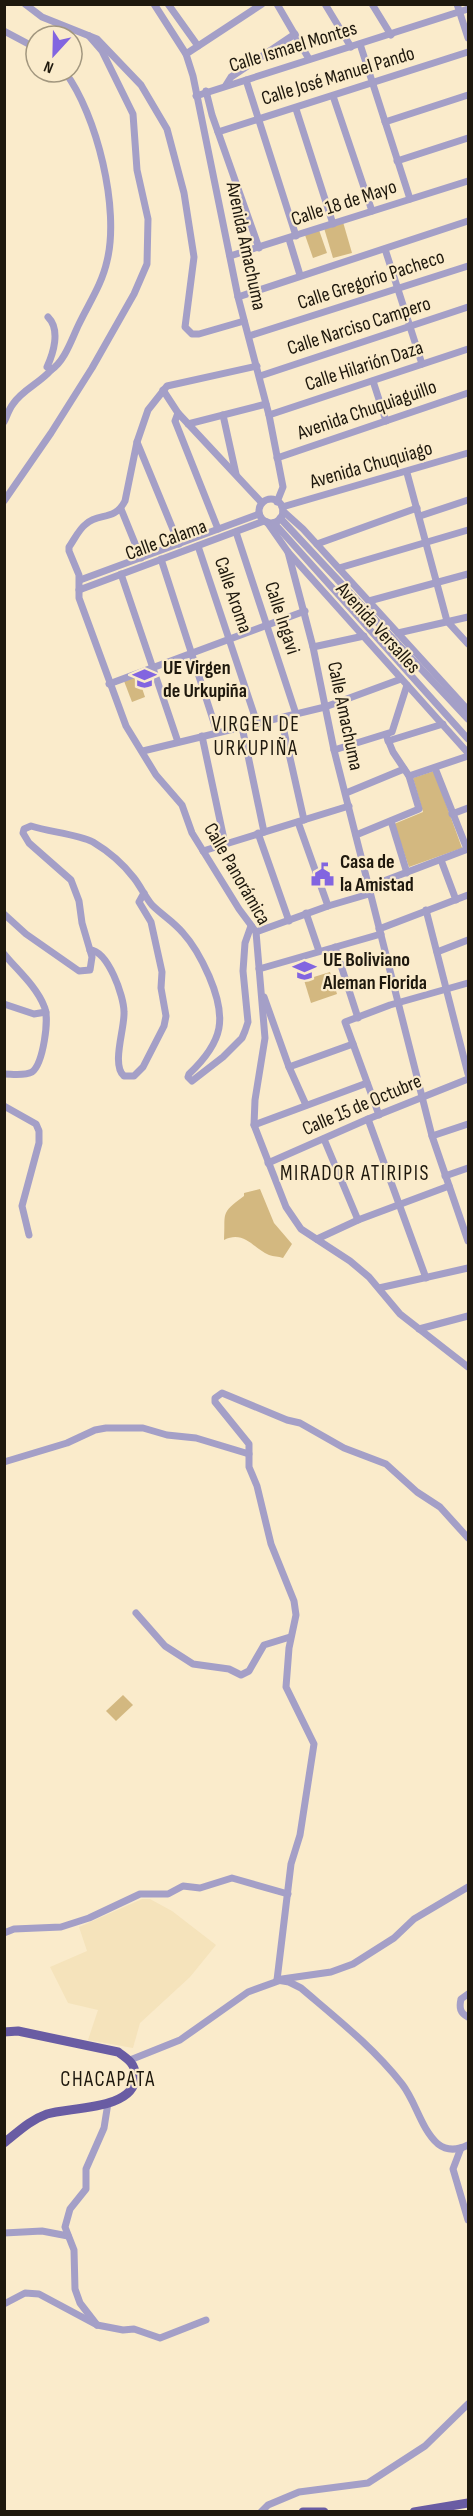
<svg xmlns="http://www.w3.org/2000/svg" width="473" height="2516" font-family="'Sofia Sans Condensed',sans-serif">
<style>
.built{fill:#f5e3bb}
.green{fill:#d3b880}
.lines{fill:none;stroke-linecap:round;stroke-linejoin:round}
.minor{stroke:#a49fc7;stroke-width:7}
.major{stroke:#695ca3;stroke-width:9}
.labels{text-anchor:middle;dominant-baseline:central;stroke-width:4.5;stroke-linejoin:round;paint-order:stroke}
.street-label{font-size:20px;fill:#1e180d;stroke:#faebcb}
.poi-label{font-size:20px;font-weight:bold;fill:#1e180d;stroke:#faebcb;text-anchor:start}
.neighbourhood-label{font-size:21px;letter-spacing:1.5px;fill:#1e180d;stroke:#faebcb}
</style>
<rect width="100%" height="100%" fill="#faebcb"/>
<path class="built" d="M142 1899H150L172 1911 216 1945 190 1977 140 2023 133 2048 88 2040 98 2010 68 2003 50 1967 87 1951 79 1927Z"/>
<g class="green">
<path d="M343 222 352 253 333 258 324 228Z"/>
<path d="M319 230 327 253 313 258 305 235Z"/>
<path d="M138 676 145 697 132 702 124 681Z"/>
<path d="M434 771 462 848 409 867 394 824 423 812 413 778Z"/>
<path d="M330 972 337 994 311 1003 304 980Z"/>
<path d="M260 1189 274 1223 292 1244 283 1258C278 1256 274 1257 269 1255 253 1248 244 1230 224 1240 226 1213 219 1214 244 1196V1193Z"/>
<path d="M123 1695 133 1705 116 1721 106 1711Z"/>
</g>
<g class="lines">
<g class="minor">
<path d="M25 4 42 17 97 39 141 85 167 129 184 193 194 257 185 327 192 334H199L244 321"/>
<path d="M154 4 186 54 193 76 238 297 269 415 283 487 277 502"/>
<path d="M168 4 198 46"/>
<path d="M277 4 309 59"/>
<path d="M325 4 351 47"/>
<path d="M372 4 391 35"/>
<path d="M457 4 468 38"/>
<path d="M4 31 36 48"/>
<path d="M360 44 410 199"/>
<path d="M186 54 262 4"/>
<path d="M246 80 296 236"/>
<path d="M226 85 231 77 295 34"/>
<path d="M206 91 212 115 259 248"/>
<path d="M196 96 468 9"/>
<path d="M333 96 372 211"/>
<path d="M296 109 333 224"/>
<path d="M385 122 468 95"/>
<path d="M218 132 468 52"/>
<path d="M397 161 468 138"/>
<path d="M289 239 300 275"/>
<path d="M385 249 422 364"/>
<path d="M230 256 468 181"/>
<path d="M238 297 468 221"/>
<path d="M48 317C61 330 53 354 47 367L51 370C65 361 72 338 79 324 89 303 102 284 107 261 120 209 97 115 65 72"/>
<path d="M249 336 468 266"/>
<path d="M260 376 468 307"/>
<path d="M373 381 386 421"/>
<path d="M163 390 178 413 262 503"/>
<path d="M178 413 175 421 218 529"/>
<path d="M223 415 236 474"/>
<path d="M269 415 468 349"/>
<path d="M4 422C7 416 9 409 13 404 22 390 40 383 51 370"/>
<path d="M188 424 266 404"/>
<path d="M137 442 125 501C114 522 99 512 86 524 79 529 74 540 69 547V551L79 575V598L126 726 156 775 182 805 192 833 239 909 256 932 265 1038 255 1100 254 1125 286 1207 301 1229 350 1261 369 1277 400 1314 468 1367"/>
<path d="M277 458 468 393"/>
<path d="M407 473 447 621"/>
<circle cx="271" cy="511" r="12"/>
<path d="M4 501 51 433 92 368 134 294 147 264 148 219 137 170 133 114 102 51 89 36"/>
<path d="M282 507 468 453"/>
<path d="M121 509 141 558"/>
<path d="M283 511 303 529 468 710"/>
<path d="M420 516 468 500"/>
<path d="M280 518 468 719"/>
<path d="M267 522 288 552 468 753"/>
<path d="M274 523 468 739"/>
<path d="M236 532 296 714"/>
<path d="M179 544 137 442 148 410 167 386 257 366"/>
<path d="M317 544 417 508"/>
<path d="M198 546 257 723"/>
<path d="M288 552 313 647 334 750 432 1136 468 1241"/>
<path d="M161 559 217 732"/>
<path d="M339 568 468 530"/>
<path d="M121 574 178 742"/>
<path d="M80 580 259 514"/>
<path d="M79 590 264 521"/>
<path d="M369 601 468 574"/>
<path d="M447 621 468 644"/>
<path d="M398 633 468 617"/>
<path d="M313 647 364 636"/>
<path d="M109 684 305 611"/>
<path d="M281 718 304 820"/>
<path d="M242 727 264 832"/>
<path d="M202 736 225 844"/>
<path d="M388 741 443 724"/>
<path d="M334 750 392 732 407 685"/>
<path d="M143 751 325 707 401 679"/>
<path d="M435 768 467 849"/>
<path d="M409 776 468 756"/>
<path d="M346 793 404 769"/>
<path d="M452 814 468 808"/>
<path d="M391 821 407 873"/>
<path d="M298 822 328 906"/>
<path d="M258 833 289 921"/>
<path d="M356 835 419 809 409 776 393 752 386 735"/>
<path d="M203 851 349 806"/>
<path d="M441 860 456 900"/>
<path d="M368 887 468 849"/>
<path d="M426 910 468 1074"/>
<path d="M306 913 319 951"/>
<path d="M4 914 26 934 79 971 90 970 92 957 82 923 79 901 71 880 29 843 23 833 24 829 31 826C49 832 78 834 93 842 108 851 124 865 134 878 141 887 145 897 152 905 162 915 174 922 183 933 195 946 202 960 209 976 227 1018 224 1041 189 1074L188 1077 192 1081 223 1057 242 1038 245 1031 248 1022 243 971 245 943 251 926"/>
<path d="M379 929 468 895"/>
<path d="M256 932 328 906 369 894"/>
<path d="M335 947 358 1018"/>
<path d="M90 950C108 951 124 996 124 1012 125 1028 111 1065 124 1076H134L143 1067 164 1026 166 1016 161 988 162 972 151 922 139 902 144 893"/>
<path d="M437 952 468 940"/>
<path d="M4 954C18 971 36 986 44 1006 50 1018 43 1064 32 1072 25 1076 12 1074 4 1074"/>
<path d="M259 969 381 934"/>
<path d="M264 997 289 1067 306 1105"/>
<path d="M4 1004 34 1014 46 1012"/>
<path d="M289 1067 353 1044"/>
<path d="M4 1106 36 1124 39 1131V1143L22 1206 29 1235"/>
<path d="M379 1115 345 1022 390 1005 468 983"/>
<path d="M368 1119 426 1278"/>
<path d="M254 1125 367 1083"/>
<path d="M432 1136 468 1124"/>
<path d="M324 1139 358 1220"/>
<path d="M268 1163 368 1119 468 1079"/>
<path d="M445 1176 468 1168"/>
<path d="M317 1239 358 1220 449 1186"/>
<path d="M379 1288 468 1268"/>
<path d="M419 1329 468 1316"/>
<path d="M249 1454V1467L257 1486 271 1544 294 1601 296 1615 289 1648 286 1687 314 1744 300 1835 291 1864 277 1980"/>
<path d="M4 1462 67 1443 95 1430 106 1428H143L167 1435 196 1438 249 1454V1444L215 1402V1398L222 1393 287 1420 300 1423 344 1448 386 1464 417 1492 440 1507 468 1538"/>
<path d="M136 1613 165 1646 193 1664 229 1669 241 1675 249 1671 264 1645 290 1637"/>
<path d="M4 1933 14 1929 61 1927 89 1918 140 1894H168L183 1886 200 1888 232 1878 288 1894"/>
<path d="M282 1979 331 1972 353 1964 394 1938 414 1919 468 1887"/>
<path d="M277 1980 289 1982 301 1988C336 2018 373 2047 402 2084 416 2102 421 2129 438 2144 447 2151 458 2150 468 2145"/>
<path d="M468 1994 461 1999C459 2008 460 2013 468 2017"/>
<path d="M130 2060 180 2040 248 1992 281 1980"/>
<path d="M461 2148 453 2169 468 2220"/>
<path d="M4 2233 42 2231 68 2236"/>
<path d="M4 2304 25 2293 39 2294 97 2325 123 2330 134 2329 160 2338 206 2320"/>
<path d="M97 2325 80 2303 75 2289 74 2250 65 2227 70 2209 86 2189V2169L104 2128 108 2103"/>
<path d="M261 2512 268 2505 299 2492 368 2483 425 2446 468 2404"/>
</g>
<g class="major">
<path d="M4 2032 18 2031 118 2052C128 2059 136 2064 135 2077 135 2110 70 2107 47 2114 30 2120 18 2132 4 2143"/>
<path d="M303 2512H324"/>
<path d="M414 2512 468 2503"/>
</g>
</g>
<defs>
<symbol id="school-bare" viewBox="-9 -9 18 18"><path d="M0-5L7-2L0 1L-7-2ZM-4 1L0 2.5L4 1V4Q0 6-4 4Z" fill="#8265e0" stroke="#faebcb" stroke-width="2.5" paint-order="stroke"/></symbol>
<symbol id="civic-bare" viewBox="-9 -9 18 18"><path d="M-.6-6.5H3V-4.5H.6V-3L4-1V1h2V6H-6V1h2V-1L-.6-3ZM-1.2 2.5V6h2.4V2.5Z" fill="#8265e0" stroke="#faebcb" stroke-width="2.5" paint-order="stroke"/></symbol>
</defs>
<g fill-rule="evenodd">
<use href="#school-bare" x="128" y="662" width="33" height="33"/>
<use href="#civic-bare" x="306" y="858" width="33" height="33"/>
<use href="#school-bare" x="288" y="954" width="33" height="33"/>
</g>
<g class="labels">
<g class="street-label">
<text transform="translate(293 47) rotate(-17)">Calle Ismael Montes</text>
<text transform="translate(338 76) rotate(-17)">Calle José Manuel Pando</text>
<text transform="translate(344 203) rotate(-18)">Calle 18 de Mayo</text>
<text transform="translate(246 246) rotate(78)">Avenida Amachuma</text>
<text transform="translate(371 280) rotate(-18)">Calle Gregorio Pacheco</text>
<text transform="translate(359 326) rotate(-18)">Calle Narciso Campero</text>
<text transform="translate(364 366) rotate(-18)">Calle Hilarión Daza</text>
<text transform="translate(367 410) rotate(-19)">Avenida Chuquiaguillo</text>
<text transform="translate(371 465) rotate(-16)">Avenida Chuquiago</text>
<text transform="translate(166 540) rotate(-20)">Calle Calama</text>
<text transform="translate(233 595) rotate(71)">Calle Aroma</text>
<text transform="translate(282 618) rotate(72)">Calle Ingavi</text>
<text transform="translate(378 628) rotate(48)">Avenida Versalles</text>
<text transform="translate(345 716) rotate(78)">Calle Amachuma</text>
<text transform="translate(237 874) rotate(60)">Calle Panorámica</text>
<text transform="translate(362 1105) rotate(-23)">Calle 15 de Octubre</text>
</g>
<g class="poi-label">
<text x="163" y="668">UE Virgen<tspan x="163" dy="23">de Urkupiña</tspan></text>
<text x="340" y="862">Casa de<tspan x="340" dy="23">la Amistad</tspan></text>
<text x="323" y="960">UE Boliviano<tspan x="323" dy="23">Aleman Florida</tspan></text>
</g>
<g class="neighbourhood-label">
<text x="256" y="724">VIRGEN DE<tspan x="256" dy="24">URKUPIÑA</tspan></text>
<text x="355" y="1173">MIRADOR ATIRIPIS</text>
<text x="108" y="2079">CHACAPATA</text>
</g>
</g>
<rect width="473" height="2516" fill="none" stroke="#1e180d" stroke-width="12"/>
<g transform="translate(54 54) rotate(202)"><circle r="28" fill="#faebcb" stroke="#a2977f" stroke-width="1.5"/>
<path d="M0-4.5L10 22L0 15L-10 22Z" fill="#8265e0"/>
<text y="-9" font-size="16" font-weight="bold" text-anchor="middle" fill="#1e180d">N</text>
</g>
</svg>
